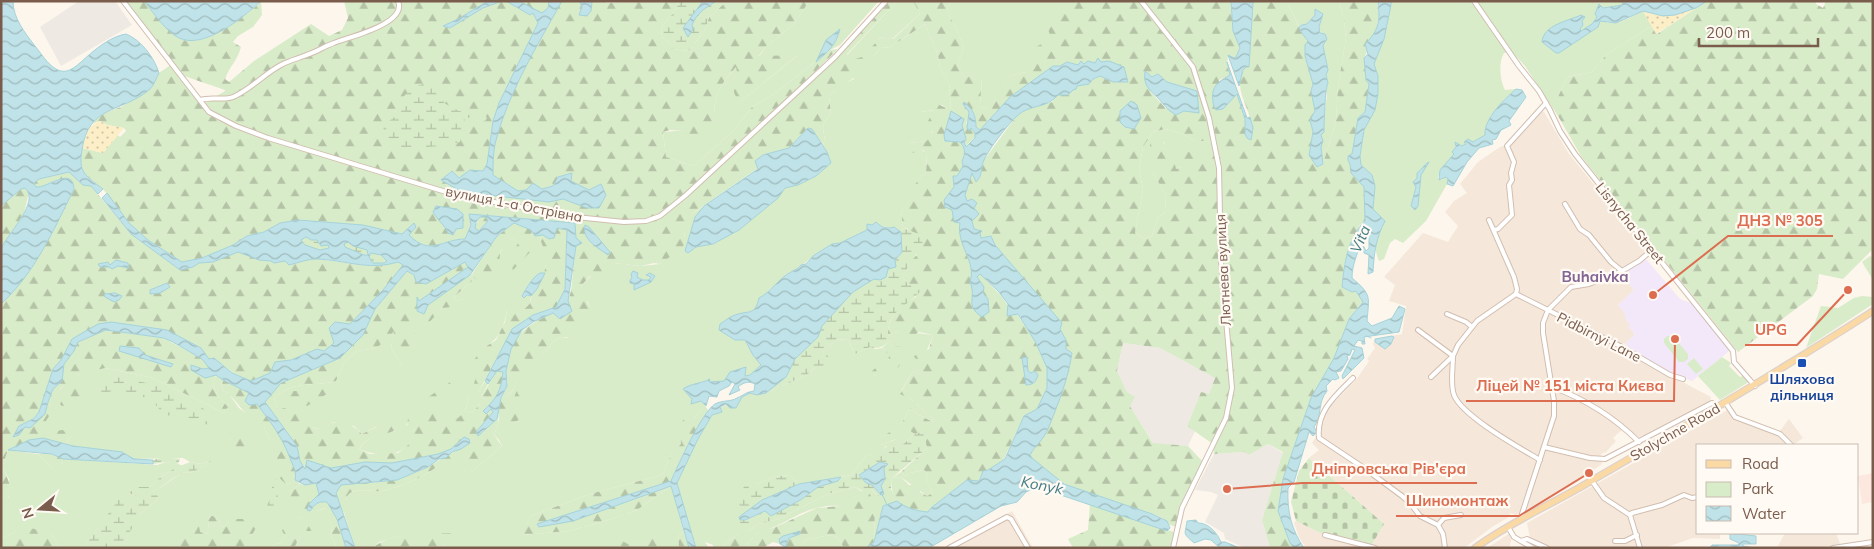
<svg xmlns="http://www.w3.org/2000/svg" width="1874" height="549" font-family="Mulish,sans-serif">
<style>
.residential{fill:#f5e8da}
.commercial{fill:#fde8e0}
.industrial{fill:#efe9e4}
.education{fill:#f3e8fa}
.green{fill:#d8ecc9}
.forest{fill:url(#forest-firs);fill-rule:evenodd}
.wetland{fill:url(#wetland-marsh)}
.sand{fill:url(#sand-dots)}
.cemetery{fill:url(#cemetery-stones)}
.water{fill:url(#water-waves);stroke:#a5d3da;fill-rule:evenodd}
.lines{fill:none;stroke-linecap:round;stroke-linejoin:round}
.stream{stroke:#a5d3da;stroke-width:1}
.minor-casing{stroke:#d1beb0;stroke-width:6}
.primary-casing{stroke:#dad1cd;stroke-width:8}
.minor{stroke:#fff;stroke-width:4}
.primary{stroke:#fbd9a5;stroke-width:5.5}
.transit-dot{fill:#1a4fb4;stroke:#fffaf3;stroke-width:2}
.labels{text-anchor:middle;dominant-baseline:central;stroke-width:4.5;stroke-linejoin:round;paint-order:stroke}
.street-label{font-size:14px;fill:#7a5c4d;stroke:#fffaf3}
.transit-label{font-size:14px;font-weight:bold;fill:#164399;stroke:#fffaf3}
.water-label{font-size:15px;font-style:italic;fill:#437c86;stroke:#fffaf3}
.neighbourhood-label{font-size:15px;font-weight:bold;fill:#846695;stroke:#fffaf3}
.leader{fill:none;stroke:#dc6d51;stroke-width:2}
.callout-dot{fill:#dc6d51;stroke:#fffaf3;stroke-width:2}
.callout-label{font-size:15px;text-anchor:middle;font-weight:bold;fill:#dc6d51;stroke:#fffaf3;stroke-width:4.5;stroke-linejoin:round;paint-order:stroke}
</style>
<defs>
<pattern id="forest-firs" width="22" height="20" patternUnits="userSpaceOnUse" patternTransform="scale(1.25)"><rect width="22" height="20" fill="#d8ecc9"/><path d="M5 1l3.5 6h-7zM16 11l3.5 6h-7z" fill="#b4c2a5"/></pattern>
<pattern id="wetland-marsh" width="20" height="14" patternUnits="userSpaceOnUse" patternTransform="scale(1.25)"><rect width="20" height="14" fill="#d8ecc9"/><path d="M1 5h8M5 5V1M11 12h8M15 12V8" fill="none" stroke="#b4c2a5"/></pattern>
<pattern id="sand-dots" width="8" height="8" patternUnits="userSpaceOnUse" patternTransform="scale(1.25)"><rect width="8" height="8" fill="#fcefc7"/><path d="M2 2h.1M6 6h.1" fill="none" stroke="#d1c5a4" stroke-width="1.8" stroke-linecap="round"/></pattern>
<pattern id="cemetery-stones" width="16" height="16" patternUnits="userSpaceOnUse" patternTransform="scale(1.25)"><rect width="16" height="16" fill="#d8ecc9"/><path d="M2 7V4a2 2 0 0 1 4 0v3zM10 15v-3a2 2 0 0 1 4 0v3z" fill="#b4c2a5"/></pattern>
<pattern id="water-waves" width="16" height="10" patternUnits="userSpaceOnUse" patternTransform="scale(1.25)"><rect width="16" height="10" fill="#bfe3e8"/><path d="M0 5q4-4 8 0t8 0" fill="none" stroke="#a0bbbe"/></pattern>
</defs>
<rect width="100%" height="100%" fill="#fdf6ec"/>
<g class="residential">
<path d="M1538 108 1544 112 1569 154 1646 248 1645 255 1619 270 1634 290 1618 305 1625 314 1630 325 1629 327 1635 334 1625 344 1623 343 1620 349 1711 397 1710 402 1645 435 1638 437 1624 428 1613 438 1616 441 1606 452 1601 454 1602 464 1566 489 1516 515 1510 513 1509 517 1492 527 1464 548H1306L1299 537 1294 523 1296 521 1325 535 1371 546 1384 524 1309 458 1319 450 1312 443 1321 430 1323 413 1356 380 1369 361 1367 359 1375 348 1373 344 1375 339 1402 334 1406 306 1389 301 1395 285 1384 277 1423 233 1448 242 1458 226 1445 212 1454 201 1467 193 1460 184 1478 162 1500 147 1509 144Z"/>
<path d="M1731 408 1736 416 1779 432 1789 419 1803 438 1793 445H1698V533H1720V539L1693 538 1664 548H1532L1527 523Z"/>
<path d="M1012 511 1033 548H945Z"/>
<path d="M1510 533 1512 538 1509 548H1487Z"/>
<path d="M1785 533H1836L1841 546 1777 548Z"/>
</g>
<path class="commercial" d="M1873 473V502L1862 504 1858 476Z"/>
<g class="industrial">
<path d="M79 1H115L132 25 61 66 40 27Z"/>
<path d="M1123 343 1160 348 1215 378 1209 395 1201 392 1187 426 1195 431 1188 446 1154 444 1130 406 1127 392 1117 371Z"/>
<path d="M1268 444 1283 453 1262 520 1270 548H1245L1225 539 1224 533 1205 522 1218 495 1211 492 1195 490 1214 454 1244 452 1249 455Z"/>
</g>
<path class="education" d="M1645 258 1680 299 1691 303 1729 349 1728 352 1692 381 1670 373 1634 352 1625 344 1635 334 1628 327 1630 325 1625 319V314L1618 305 1634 290 1621 274 1636 266Z"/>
<g class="green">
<path d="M809 1H879L840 45 830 50 774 94 752 107 733 131 694 166 666 157 663 132 714 128C714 96 715 91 737 66L741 101 797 56 759 57 765 48 795 23Z"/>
<path d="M897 1H913L920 14 892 39 880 37 873 56 882 47 889 48 925 24 938 55 940 68 949 83 951 111 942 105 920 112 935 110C928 123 937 126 928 141L908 143 927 153 926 173C907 187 916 197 901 211L903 228 901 232 898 229 880 226 867 230 840 243 832 244 813 256 798 269 790 272 769 290 753 311 747 312 720 324V330L735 340H745L753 355 761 365 750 375 745 376 746 367 725 381 709 383V379C700 384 692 383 684 389L692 399 701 400V410L694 418 681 445 671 455 662 475 590 494 531 516 521 535 569 531 612 519 637 510 671 486 684 533 678 535 679 548H442L446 544 426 534 397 537 379 542 373 548H355L344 513 346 512C346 507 345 498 349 494 356 488 374 492 383 491 396 488 414 481 426 474 436 468 445 460 457 458L466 472H471L502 446 499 440 494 435 499 421 498 415 500 418 507 396 512 391 523 367 546 351 552 343 561 337 567 338 590 307 581 286 591 276 613 263 641 266 660 264 671 255 685 236 684 229 693 213 704 206 695 217 686 251 688 253 696 247 713 244 739 230 777 198 785 188 798 185 816 176 830 163 827 152 823 145C828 131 816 129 831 114L829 96 843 84 854 79 851 61 847 55Z"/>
<path d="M952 1H1074L1061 10 1051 39 1026 72 1010 76 986 109 980 106 982 78 964 76 957 66 964 47 947 9Z"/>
<path d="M1287 1H1339L1344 21 1346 38 1338 86 1336 121 1323 164 1321 147 1323 141 1321 135 1327 96 1326 87 1328 83 1326 75 1328 70 1323 46 1326 43 1319 28 1323 14 1315 15 1307 24 1302 25 1299 27Z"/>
<path d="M1391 1H1623L1622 5 1603 8 1599 4 1595 14 1597 16 1592 24 1580 32V29L1556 53 1598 27 1600 21 1603 20C1614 29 1632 16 1643 11L1652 26 1607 54 1592 72 1567 77 1558 97V116L1525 66 1512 52 1504 53C1498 63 1500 80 1505 90L1516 89 1503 101 1485 135 1473 142 1462 146 1455 143V154L1440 171 1438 178 1441 180 1446 177 1448 179 1447 184 1426 221 1403 243 1395 239 1390 243 1384 259 1379 261C1372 245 1377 236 1385 221L1373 209 1375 186 1372 176 1361 165 1360 156 1364 130 1375 110 1378 76 1374 64 1384 39Z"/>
<path d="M1165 129 1180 133 1196 141H1215L1217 152 1176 169 1169 150 1163 141 1152 171 1165 194 1166 212 1158 217 1152 236 1144 239 1135 233 1143 189 1139 169 1143 147 1153 132Z"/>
<path d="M532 230 543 235 540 239 547 254 545 273C535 272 526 287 522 296H531L530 303 521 312 507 309C504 327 501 337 485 347L479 370 478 393 485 381 488 384 481 397 486 400H494L483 411 479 404 475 410 469 413 465 411 469 398 466 396 462 414 458 418C435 412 427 416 406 424L411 432 417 428C414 434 411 441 407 446 395 458 373 455 359 449 368 436 381 433 396 431L376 427 362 434 354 426 334 422 319 429 307 426 291 412 278 410 274 399C290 380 314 387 336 381L344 363 357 351 376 348 395 329 391 348 403 366 413 324 436 314 442 308 453 307 472 292 463 299 456 301 454 297 472 281 470 275 472 274 475 279 499 259 503 245 516 237H531Z"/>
<path d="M1870 256 1873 258V280L1862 262Z"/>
<path d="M1862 296 1873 297V304L1806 348 1821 306 1838 308 1854 298Z"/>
<path d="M900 331 933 335C929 349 920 360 918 374L913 371 900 393 911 399 934 420V422L919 415 910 408C902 426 896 429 880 438L882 445C892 440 901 439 910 431L915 434 902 445 886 446 880 453 867 455 851 475 799 484 789 475 774 477 756 484 746 507 750 509 739 518 748 532 758 524 779 519 814 501 831 493 855 487 861 491 872 490 878 496 891 489 897 501 883 506 874 542 875 509C857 508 835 503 817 508 802 511 788 521 774 527 759 533 757 531 746 546H742L738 534 720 548H713V545L705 542 709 548H696L677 483 698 439 712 415 721 412 720 408 750 393 757 395 766 393 807 375 814 368 828 358V347L837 339 848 340 855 354 870 347 876 349 882 348 889 355 888 362 872 372 875 376 899 367 902 357 888 335Z"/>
<path d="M1667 336H1673L1688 354V359L1684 362H1679L1664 343V339Z"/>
<path d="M1722 357 1731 363 1729 366 1740 377 1743 376 1748 381 1747 383 1720 400 1698 376Z"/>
<path d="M1694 358 1703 369 1696 374 1687 364Z"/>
<path d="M105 368 153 378 224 413 228 407 218 396 213 385 216 375 223 380 221 382 223 390 229 394 239 408 264 427 287 485 295 480 300 484 290 492 298 516 302 519H315L317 511 326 508 332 527 331 536 337 548H294L301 535 285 537 280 543 273 545 272 548H247L245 547 256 528 229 519 225 527 221 526C219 519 218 516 211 516L208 519 209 530 207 534C191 529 182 540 171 548H121L120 544 141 513 156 501 158 497 147 493C161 490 170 479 183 473 187 472 191 473 195 471 199 468 201 467 206 466L210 461 201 464 190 462 183 458 134 459 64 444 71 437 35 431C45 422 48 416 51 404 55 393 68 380 78 375 86 371 97 370 105 368Z"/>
<path d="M8 450 38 454 52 468 63 463V459L142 464 157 465 166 462 176 463 183 466C170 470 159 477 150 487H134L129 494 136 496 138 499 119 500 83 548H60L50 532H15L1 539V508L9 496V479L2 467Z"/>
<path d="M924 470 928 474 926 480 933 493 927 496 901 477 892 478 901 472 905 476 910 473Z"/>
<path d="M830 535 838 538 844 548H800L805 540Z"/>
</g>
<g class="forest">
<path d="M123 1H144C154 13 165 31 179 38 203 51 244 17 261 2L262 15 253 27 238 36 233 42 241 47C238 60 229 67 225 79L229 82 254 61 311 24 329 36 342 30 348 18 344 1H487L458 19 444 26 450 28C467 18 487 2 506 1L530 15 533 13 538 23 499 103 493 121 487 164 484 171 470 170 459 178 451 171 441 181 548 202 563 199 587 207 601 184 589 190 571 181 572 174 558 177 553 186 542 189 518 191 493 175C493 165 493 154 495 144 508 93 537 46 562 1H582V7L591 11 592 1H604L606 3 678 1 677 8 661 28 662 37 670 44 672 49 689 51 705 30 709 17 727 1H809L795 23 765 48 759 56 798 55 741 101 735 95 733 88 738 77 736 67C715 91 714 97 714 128L697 143 686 141 685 131 670 130 663 132 666 157 694 166 733 131 752 107 774 94 830 50 838 49 678 206 841 53 890 1H897L847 54 851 60 862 57 870 63C859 77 842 84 829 96L831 114C816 129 828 131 823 145L812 130 808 128 789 148 763 155 755 161 758 168 693 213 685 229 684 244 682 250 675 257 671 256 660 264 654 263 641 266 613 263 595 280 590 276 581 286 583 290 587 291V302L590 307C583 321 581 340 561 337L552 343 546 351 523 368 512 391 507 396 506 411 503 417 500 418C493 407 505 396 507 385 508 380 506 375 506 370 509 337 526 325 553 313L560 319 568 301 571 291 576 245 581 243 576 238 575 223 469 214 471 225 465 239C441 238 432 257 409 235L416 227 402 234 363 225 298 220 280 223 264 232 247 236 233 245 202 258 182 262 148 240 129 223 103 189 84 174 81 162 82 148 103 153 118 135 120 137 126 131 124 128 107 125 100 121 91 124 101 114 121 107 150 89 159 73 172 64ZM181 75 225 90V91L203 104Z"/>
<path d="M519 1H549L548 8 542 14Z"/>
<path d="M913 1H952L947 9 964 47 957 66 964 76 982 77 980 106 986 109 991 101 990 92 1010 76 1026 72 1025 69 1032 49 1051 39 1045 18 1074 1H1231L1233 31 1240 48 1236 57 1234 58 1228 56 1227 65 1230 75 1219 80 1223 109 1237 94 1251 139C1259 115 1227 89 1246 67H1249L1253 1H1287L1301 32 1308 41 1305 56 1313 84 1311 91 1315 111 1310 120 1313 132 1309 155 1318 167 1323 164 1336 121 1338 86 1346 38 1344 21 1339 1H1379L1377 6 1379 13 1376 34 1364 58 1366 80 1369 84 1365 112 1358 118 1350 164 1351 173 1364 186 1365 221 1359 226 1344 265 1356 291 1363 301 1349 319 1334 358 1311 398 1283 479 1290 543 1294 548H1270L1262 520 1283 452 1268 444 1249 455 1244 452 1214 454 1213 444 1187 426 1201 392 1209 394 1215 378 1160 348 1123 343 1117 371 1127 392 1135 397 1130 406 1153 443 1188 446 1204 463 1182 508 1177 527 1170 525C1164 516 1149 513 1139 510 1107 499 1048 486 1030 455L1048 429 1069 369 1072 353 1066 349V340L1060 329 995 245 991 236 980 238V233L974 229 965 195 972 172 979 179 984 160 1018 114 1029 108 1052 102 1058 95H1068L1077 86 1089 84 1093 79 1101 76 1107 80 1109 61 1078 65 1067 62 1060 66H1053L1010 97 980 130 976 127C976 115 974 109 963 104 969 111 971 115 966 123L975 133V137L965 147 964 143 966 139 962 125 945 141 960 142 966 151 962 161 964 166 956 176 954 187 952 210 960 223 965 250 973 273 970 282 974 291 983 293 977 277 980 274C992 287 1005 297 1012 314H1017L1036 343 1047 368V388L1037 409 1024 416 1004 459 980 476 979 481 967 480 931 508 928 512C906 510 889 504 892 478L901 477 909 485 920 484V492L927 496 933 493 926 480 928 474 924 470 910 473 905 476 901 472 927 448 921 432 915 434 910 431 904 438 893 440 882 445 879 438C896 429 902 426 910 408L919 415 933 422 934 420 911 399 900 394 913 371 918 374 919 365 914 356 929 349 933 335 919 332 905 340 900 331 888 335C888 316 900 306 916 297L918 285H909L902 277 909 262 917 255 908 229 903 228 901 211C915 197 907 187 926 173L927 154 923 150 909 154 908 143 927 141 930 134 933 132 926 125 934 110 919 112 921 106 935 103 951 110 949 83 940 68 938 55 925 24 889 48 882 47 873 56 868 51 881 37 893 39 920 14ZM1145 71 1152 77 1158 74 1167 82 1197 91 1166 109C1157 97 1141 87 1145 71ZM1165 129 1180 133 1196 141H1215L1216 152H1182L1181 167 1176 169 1174 160 1176 153C1168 149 1165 142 1157 138L1151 141 1149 151 1152 171 1165 194 1166 212 1158 217 1152 236 1144 239 1135 233 1143 189 1139 169 1143 147 1153 132Z"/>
<path d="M1707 1H1816V4L1823 8 1826 1H1873V249L1843 279 1819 274 1817 289 1813 296 1738 352 1581 156 1558 116V97L1567 77 1592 72 1607 54 1652 26 1657 34Z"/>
<path d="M70 172 91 186 131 234 180 270 193 267 199 263 213 262 238 251 259 260 271 261 274 263 285 261 289 265C298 263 308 259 316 259 346 261 368 271 398 262L403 265 383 290 350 324 335 322 329 328 335 343 324 351 317 349 291 360 276 362 270 373 251 381 233 373 214 358 209 359 201 348 167 330 111 322 72 339 61 360 53 369 39 412 21 430 45 414 48 402 53 389 62 381 64 364 74 351 78 342 106 330 164 338 202 359 216 375 213 385 218 396 228 407 224 413 153 378 105 368 78 375 61 388 51 404 49 416 44 424 36 431 45 432 63 430 71 437 64 444 29 440 8 450 2 467C11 482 14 494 1 508V304C35 273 54 229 74 189V184L69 179C52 177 47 189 36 187L34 183 39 179Z"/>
<path d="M25 188 29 192 24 213 1 249V206L21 189Z"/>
<path d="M480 217H486L488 221 479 231 474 228Z"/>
<path d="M514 223 532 230 531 237 535 247 513 270 508 261 521 238 516 237C502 246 497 251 501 268 494 279 487 282 475 279L472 274 497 236Z"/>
<path d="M557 228 567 229 565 289 556 307 533 315 512 329 478 393 472 391 478 370 470 368V364L485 347 496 340 505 322 507 309 513 306 521 311C524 309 528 306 530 303 531 300 531 297 532 295 546 272 551 265 540 239L543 235 549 239Z"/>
<path d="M465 262 468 267 419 301 417 298V311L428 305 470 275 472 281 454 297 456 301 463 299 472 292 475 295 474 300 463 309 453 307 442 308 426 326 413 325 416 341 403 366 391 348 394 331 385 341 376 348 357 351 344 363 336 381C314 387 290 380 274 399L278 410 287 407 291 412H299C303 424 307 426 318 429 337 420 346 418 362 434 373 429 388 420 401 423L402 427C386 437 371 431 359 449L370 454 398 453 408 445 416 429 411 432 407 428 408 418 419 411 431 414 438 410 445 414 449 410 455 412 458 418 462 414C458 407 460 401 466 396L469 398 465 411 469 413 475 410 479 404 486 414 491 409 493 412 476 432 482 433 497 419 499 421 494 435 502 446 471 472H466L457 459C445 460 436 468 426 474 414 481 396 488 382 491 374 492 355 488 349 494 344 498 348 507 346 512L344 513 338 503 336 492 341 484C372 483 400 482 428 467 439 461 449 453 461 449L464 437 452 449 438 454 392 463 365 462 331 468 308 460 306 469 300 461 297 446 265 402 281 383 340 358 363 335 375 309 407 271 426 284Z"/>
<path d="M892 339 896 346 904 347 907 353 902 358 899 367 887 373 875 376 871 372 881 363 888 362 889 355 882 348Z"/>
<path d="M497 371 503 372 502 387 494 400H486L481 397Z"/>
<path d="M462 374 465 376 447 395 432 404 425 403 427 398Z"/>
<path d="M223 380 249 393 279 432 286 446 297 472 295 480 287 485C274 473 269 467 268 449L272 447 264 427C245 420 239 400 223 390L221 381Z"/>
<path d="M524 381V392L527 395 516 410 519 420 511 423 509 420 512 403 520 382Z"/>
<path d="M80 382 85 386 87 393 82 397 80 402 62 406 60 404C65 394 69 386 80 382Z"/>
<path d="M330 387 337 389 338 392 325 395 307 406 291 404 288 398 290 391H317Z"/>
<path d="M701 400 708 410 684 452 671 481 538 524 573 521 671 486 637 510 612 519 569 531 521 535 517 530 526 525 531 516 590 494 662 475 671 455 681 444 680 425 684 419 694 418 701 410Z"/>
<path d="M66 409 74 412 67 420 61 419 60 413 61 410Z"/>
<path d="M238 428 247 434 255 443 250 455 245 452 240 453 230 451C227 443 228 438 232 430Z"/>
<path d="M43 453 57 455 63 459V462L58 469 52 468 38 454Z"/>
<path d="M316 482 319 494 309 504 310 511C316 504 318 501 327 502L337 519 346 548H337L331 536 332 527 325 508 317 511 316 529C309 532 305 532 300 527L302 519 294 513 290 492 300 484 305 485Z"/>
<path d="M870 494 875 509 874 542 866 548H844L838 538 830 535 805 540 800 548H787L786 545 789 538 800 534 779 539 780 544 773 542 763 548H720L738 534 742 537V546H746L754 536 763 530 773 528 817 508 840 506 849 496Z"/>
<path d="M1090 504 1174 532 1170 548H1073L1068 539 1088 530Z"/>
<path d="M211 516C218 516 219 519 221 526L225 527 229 519H243L247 523 256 528 246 546 247 548H171L183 537 189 535V526L192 521 199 525 200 532 207 534 209 530 208 519Z"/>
<path d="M285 527 301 535 294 548H272L273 545 280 543 285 537 282 530Z"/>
<path d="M30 528 50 532 60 548H1V539L15 532Z"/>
<path d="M452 533 446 544 442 548H373C389 532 430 534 452 533Z"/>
<path d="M684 533 689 548H679L678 535Z"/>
<path d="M660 535 658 547 609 548V545L620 540 628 544 643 537 647 542 654 537Z"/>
</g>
<g class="wetland">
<path d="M678 1H703L683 28 689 34 693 29 691 25C698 10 712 1 727 1L709 17 705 30 689 51 671 49 670 44 662 37 661 28 677 8Z"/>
<path d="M430 81 438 87 444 103 459 111 484 115 487 118 485 121 465 117 460 142C445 145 403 153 391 143 386 139 384 131 383 126L398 114C402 91 410 89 430 81Z"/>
<path d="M903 228 919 234 923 244C916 256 908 265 902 277L909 285H918L922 289C909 307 888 308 888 335L892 339C884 346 880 350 870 347L855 354 848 340 837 339 828 347V358L823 366 814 368 807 375 766 393 786 377 795 359 817 337 822 326 853 292 888 269 902 251 901 232Z"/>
<path d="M306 235 313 238 330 243 329 251 311 249 295 239Z"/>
<path d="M345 241 383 254 394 264 384 267 373 266 371 263 343 248Z"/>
<path d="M118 377 161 386C173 401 199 399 211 416L209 425 163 414 151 399 116 390 105 393 91 389 92 384 102 383 100 379 111 381Z"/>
<path d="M921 432 925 436 927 448 892 478 891 489 884 494 881 486 885 479 884 468 888 464 859 474 866 483 872 485 881 495 878 496 872 490 865 492 855 487 831 493 814 501 779 519 758 524 748 532 740 528V520H745L765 511 802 499 818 487 838 481 841 477 851 475 867 455C883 453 882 448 895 441L902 445 915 434Z"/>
<path d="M165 457 180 459 178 464 166 462 153 464V460Z"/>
<path d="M211 461 206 466C201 467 200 468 195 471 192 473 187 472 183 473 170 478 162 489 149 493L158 496 156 501 141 513 138 520 121 544V548H83L119 499H138L136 496 122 491 134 487H150L158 479 175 468 190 462 201 464Z"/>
<path d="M272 473 281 485C277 496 278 505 268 514L265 511 272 494Z"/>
<path d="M789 475 799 484 762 500 750 509 740 506 737 499 743 488 749 482 756 484 774 477Z"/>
</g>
<g class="sand">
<path d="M1696 8 1656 34 1643 11C1660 19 1679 13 1696 8Z"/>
<path d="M100 121 107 125 124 128 103 153 82 148C86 132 85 128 100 121Z"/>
</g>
<path class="cemetery" d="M1309 458 1384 524 1371 546 1325 535 1296 521 1291 502 1299 471Z"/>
<g class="water">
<path d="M1 1H13C13 18 25 33 35 46 41 53 47 64 56 69 69 77 80 62 89 55 99 46 113 36 126 34 141 40 154 57 159 73 156 78 154 86 149 90 121 113 88 105 82 150 78 173 86 176 103 189L98 194 91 186 83 185 69 172 39 179 34 183 36 187C46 189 73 165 74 189 54 229 35 273 1 304 1 292 0 258 1 249 6 235 41 202 25 188L21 189 1 206Z"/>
<path d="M144 1H261C244 17 204 50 179 38 165 31 154 13 144 1Z"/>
<path d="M502 1 483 8 450 28 443 26 458 19 486 2Z"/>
<path d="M506 1H519L542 13 548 8 549 1H562C537 46 508 93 495 144 493 154 493 165 493 175L518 191 526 190 533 183 542 189 553 186 558 177 572 173 571 181 589 190 601 184 606 195 599 208H587L563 199 549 202 462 192 441 180 452 171 459 178 470 170 483 171 487 164 493 121 499 103 538 23 533 13 530 15Z"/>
<path d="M592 1 591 11 587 16 579 15 582 7 580 2Z"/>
<path d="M703 1H717C706 7 697 13 692 25L693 29 688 37 683 28Z"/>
<path d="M1231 1 1253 2 1249 67H1246L1243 70 1239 86 1228 55 1234 58 1236 57 1240 48 1233 31Z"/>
<path d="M1379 1H1391V5L1384 39 1374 64 1378 76V94L1375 110 1364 130 1360 156 1361 165 1372 175 1375 186 1373 209 1385 221C1376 238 1374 253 1373 272L1368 274 1369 255 1364 253 1363 245 1366 251 1369 248V238L1361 241C1358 254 1352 264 1352 278 1372 295 1369 296 1367 321L1372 326 1392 318 1399 306 1405 309 1399 332 1364 337 1365 344H1362V341L1358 340 1354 346 1362 348 1364 358 1343 379 1342 376 1355 350 1352 349 1350 355 1347 356 1348 359 1341 371 1336 372 1339 378 1335 380 1333 379 1326 386 1327 391C1317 403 1323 414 1314 427L1317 432 1313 436 1309 432 1294 482 1288 488C1287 511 1291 529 1304 548H1294L1290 543 1278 511 1283 479 1311 398 1334 358 1349 319 1363 302 1356 291 1352 292 1342 287C1344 264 1348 237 1365 221L1364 187 1351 173 1350 164 1348 160V156L1352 154 1358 118 1365 112 1369 84 1366 80 1364 58 1368 54 1365 44C1374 35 1379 28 1379 14 1379 9 1377 7 1379 1Z"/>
<path d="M1623 1H1707L1696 8 1675 15 1663 16 1643 11 1616 23 1600 21 1598 27 1559 53H1556L1542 42C1543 25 1568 21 1581 15L1585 17 1582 21 1583 25 1580 29 1581 31 1592 24 1597 17 1595 14 1599 4 1603 8 1622 5Z"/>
<path d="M1315 9 1323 14 1319 27 1320 33 1325 34 1327 39 1323 46 1328 70 1326 75 1328 83C1325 88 1324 123 1324 132L1321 135 1323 141 1321 147 1323 164 1317 167 1309 155 1313 132 1310 120 1315 111 1311 91 1313 84 1305 56V45L1308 41 1301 32 1299 27 1302 25 1307 24 1315 15Z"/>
<path d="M840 29C836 45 828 52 816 62L826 40Z"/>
<path d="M1098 58 1101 62 1109 61 1124 67 1128 82H1113L1100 76 1093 79 1089 84 1077 86 1076 89 1073 90 1068 95H1058C1047 109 1029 104 1017 116 1009 123 988 150 984 160 980 168 983 176 976 182L972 173 965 195 967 201 972 199 977 203 974 208 979 214 972 221 974 229 982 231 980 233 981 238 991 236 995 245 1062 323 1060 329 1066 340V349L1072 353C1068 380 1058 404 1048 429 1044 439 1035 446 1030 455L1032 458 1064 484 1152 514 1167 521 1170 528 1167 531 1046 490 1035 488 1026 492 1017 502 1001 506 929 548H866L874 542 883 506 897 501C906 508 916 511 928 512L931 508 967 480 979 481 983 471 988 470 1005 459 1024 416 1037 409 1047 388V368L1036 343 1018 314 1007 316 1008 304 998 291 980 274 977 277 984 287 983 293 988 299 989 312 982 317C964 305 977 299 970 282 977 262 956 245 960 223L954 222 952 210 945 207 944 200 954 187 953 176H957L963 166 962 161C966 153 965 148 960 142L945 141 944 135 951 111 964 119 962 125 966 139 964 143 966 147 975 138V133L971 128 969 131 967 128 969 112 963 104 964 102C973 109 976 116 976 127L980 130 1010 97 1053 66H1060L1067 62 1078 65 1081 61 1084 64 1088 61 1095 63Z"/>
<path d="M1227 62 1247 118 1250 117 1253 128 1251 140 1247 138 1245 134V119L1237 94 1223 109 1216 110 1214 107C1210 89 1214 84 1230 75Z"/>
<path d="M1145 71 1152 77 1158 74 1167 82 1197 91 1199 113 1184 111 1176 115C1166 109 1165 106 1158 98 1148 89 1143 84 1145 71Z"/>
<path d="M1516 89 1522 90 1526 97 1509 121 1511 125 1501 130 1496 139 1492 140 1493 144 1479 148 1467 162 1453 186 1447 184 1448 179 1446 177 1439 180 1440 170 1454 154 1452 152 1456 147 1455 142 1462 146 1466 144 1464 142 1468 139 1473 142 1485 135C1484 118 1504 100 1516 89Z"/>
<path d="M1131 101 1137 105 1141 118 1134 129 1125 127 1120 122V111Z"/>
<path d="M808 128 812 129 827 152 831 163 816 176 798 185 785 188 778 198 739 230 713 244 696 247 688 253 685 251 695 217 704 206 758 169 755 161 763 155 789 148Z"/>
<path d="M1429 162 1421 175 1418 206 1415 210 1411 206 1416 187 1413 182 1417 178V173C1422 170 1423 165 1429 162Z"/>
<path d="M107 193 129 223 148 240 182 262 202 258 233 245 247 236 264 232 280 223 298 220 363 225 402 234 414 223 416 227 409 235C431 257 441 239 465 239L471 225 469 214 575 223 576 238 582 243 576 246 568 301 572 311 560 319 553 313 533 322 522 330 511 349 506 371 507 386 501 398 497 419 478 436 476 432 493 412 491 409 486 414 483 411C497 398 501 391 503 372L497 371 488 384 485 381 512 329 533 315 556 307 565 289 567 230 557 228 554 238 549 239 543 235 535 236 531 230 514 223 497 236 470 275 428 305 424 314 417 311V297L419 301 468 267 465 262 426 284 416 282 414 275 407 271 375 309 363 335 340 358 281 383 265 402 297 446 300 461 305 469 307 460 331 468 365 462 392 463 438 454 451 449 464 437 469 439 470 443 461 449 452 452 446 458 439 459 428 467 397 480 341 485 336 493 355 548H346L337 519 327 502C318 501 315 504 310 511L307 510 309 504 319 494 316 483 305 485 295 480C297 471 293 467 290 458 281 435 271 423 257 404L249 405 245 401 249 393 223 380 216 375 205 378 191 370V365L203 369 209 368 202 359 173 342 164 338 106 330 78 342 74 351 64 364 62 381 53 389 48 402 45 414 30 428 25 427 19 435 13 437 19 426 33 419 39 412 53 369 61 360 72 339 98 324 111 322 167 330 201 348 209 359 214 358 232 373 251 381 270 373 275 362 291 360 317 349 324 351 334 343 329 328 335 322 350 324 383 290 403 265 398 262C368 271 346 260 316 259 308 259 297 263 289 265L285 261 274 263 271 261 259 260 238 252 213 262 199 263 193 267 180 270 131 234 102 198ZM480 217H486L488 221 479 231 475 228 476 222ZM306 237 311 240H317L321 246 328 245 329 248 320 250 305 245 301 240ZM348 242 353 246 367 250 368 255H364L345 247 344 244ZM371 253 381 255 387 261 384 263H373L369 257Z"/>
<path d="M436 206 457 209 463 214V228L456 229 453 235 448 233C444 224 438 221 433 212Z"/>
<path d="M876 222C882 228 887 229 894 227L901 232 902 252 895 260 896 267 888 269 886 277 880 280 874 279 853 292 822 326 818 337 795 359 786 377 766 393 757 395 750 393 742 397 736 408H730L726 404 720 407 722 412 712 415 698 439 677 483 696 548H689L671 486 573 521 539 527 537 524 671 481C678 465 702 412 715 404 722 400 731 402 737 398 744 395 746 392 754 391L755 384C749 381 744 382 738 387L740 390 729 395 735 384 732 382 729 386 719 391 717 397 709 396 706 406 701 401 691 404 692 399 683 389C692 383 700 384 710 379L709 382 724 381 730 372 746 367 745 376 750 375 761 365 753 355 745 340H735L719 330 720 324C725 321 729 317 735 315 749 310 755 316 759 298 771 292 779 278 791 272 796 269 798 269 801 265L806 264 813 256 832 244 840 243 867 230V224L872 225Z"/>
<path d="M585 225 589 227 610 252 608 255C598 248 581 239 585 225Z"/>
<path d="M116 260 128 263 129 268 118 266 112 269 109 267H100L98 264 108 262 110 265Z"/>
<path d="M633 271 638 273 637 277 643 280H649L651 277 646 275 650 273 655 276 651 282 634 290V284L630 283V280L632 278 631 274Z"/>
<path d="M540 273H545L537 289 531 296 527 295 524 298 522 296C526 288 533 277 540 273Z"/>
<path d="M167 283 170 287 160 293 150 294V290Z"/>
<path d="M115 293 122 296 119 300 114 302 105 297 104 294Z"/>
<path d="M1392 336 1394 337 1391 344 1385 349 1375 342V339Z"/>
<path d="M120 346 139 348 145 355 173 364 171 367 119 351Z"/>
<path d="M1027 357 1028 371 1031 373 1035 371 1038 375C1036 382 1033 385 1026 385L1022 358Z"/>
<path d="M43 438 73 446 122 452 134 459 153 460V464L63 459 52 454 8 450 29 440Z"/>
<path d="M880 462 888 464 884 468 885 479 881 486 884 494 881 495 872 485 866 483 859 475Z"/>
<path d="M841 477 838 481 818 487 802 499 771 516 765 511 745 520H740L739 517 762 500 799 484Z"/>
<path d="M1196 520 1198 523C1209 523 1217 533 1221 542H1225L1240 548H1220L1211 540 1205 539 1194 543C1182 532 1185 536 1187 521Z"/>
<path d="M800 531V534L789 538 786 545 787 548 780 544 779 539 783 536Z"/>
<path d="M1730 533 1756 536V544H1743V546L1755 548H1709L1712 545H1738L1739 543 1730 539Z"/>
</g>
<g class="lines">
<g class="stream">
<path d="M1367 336 1371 338"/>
<path d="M882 494 887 505"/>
</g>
<defs>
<g id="minor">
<path d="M123 1 209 112 236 126 268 138 456 195 576 217 624 222 646 221 660 216 686 195 835 57 886 1"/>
<path d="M1141 1 1193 67 1209 118 1219 168 1221 262 1232 388 1226 418 1182 508 1173 548"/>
<path d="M1474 1 1519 66 1539 91 1550 110 1560 131 1575 154 1733 351 1734 362 1755 386"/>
<path d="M200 100C212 96 224 101 233 97 251 89 264 74 281 65 290 60 300 58 309 54 318 51 325 46 334 43 348 37 408 24 398 1"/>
<path d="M1565 204 1580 229 1589 235 1611 262 1622 271"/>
<path d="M1494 230 1498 229 1512 215 1509 185 1512 180 1511 173 1514 162 1507 146 1546 103"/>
<path d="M1516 294 1622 347 1670 375 1683 379"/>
<path d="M1447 314 1466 322 1472 327"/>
<path d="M1418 330 1453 356"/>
<path d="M1453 356C1453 368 1450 384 1454 395 1462 416 1520 448 1540 460"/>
<path d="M1431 377 1453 356 1458 345 1477 321 1516 294 1517 289 1514 277 1489 220"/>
<path d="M1353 378C1336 395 1316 411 1319 438L1364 468 1402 496 1410 503 1420 516 1438 525 1443 534 1445 548"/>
<path d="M1552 387C1585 399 1614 417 1639 442"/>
<path d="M1725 402 1735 417 1780 434 1791 445"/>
<path d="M1544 447 1590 458 1605 459 1712 403 1718 406"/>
<path d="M1592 481 1604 498 1630 515 1640 548"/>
<path d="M1630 515 1632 513 1662 505 1684 495 1692 498 1698 497"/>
<path d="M1520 520 1554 416V401L1543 333V323L1548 310 1571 287 1589 284 1622 271 1639 261 1652 250"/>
<path d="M1438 525 1444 518 1461 515"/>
<path d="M1508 527 1514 537 1533 548"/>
<path d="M1325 535 1375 548"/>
<path d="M1521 541 1527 539 1547 548"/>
<path d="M1615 541H1625L1637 535"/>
<path d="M949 548 1007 517 1011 519 1028 548"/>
<path d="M1833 548 1873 542"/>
</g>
<path id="primary" d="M1475 548C1509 523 1548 506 1584 485 1681 429 1778 372 1873 311"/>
</defs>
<use href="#minor" class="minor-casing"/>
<use href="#primary" class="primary-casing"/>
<use href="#minor" class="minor"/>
<use href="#primary" class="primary"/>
</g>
<rect class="transit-dot" x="1797" y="358" width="10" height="10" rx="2.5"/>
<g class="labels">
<g class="street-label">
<text transform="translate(514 204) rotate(11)">вулиця 1-а Острівна</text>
<text transform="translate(1630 223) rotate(51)">Lisnycha Street</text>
<text transform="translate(1223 270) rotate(-93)">Лютнева вулиця</text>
<text transform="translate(1599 337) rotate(27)">Pidbirnyi Lane</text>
<text transform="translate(1675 432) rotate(-30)">Stolychne Road</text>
</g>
<g class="transit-label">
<text x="1802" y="379">Шляхова<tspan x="1802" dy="16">дільниця</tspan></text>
</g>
<g class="water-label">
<text transform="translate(1360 239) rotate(-67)">Vita</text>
<text transform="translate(1042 485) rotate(11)">Konyk</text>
</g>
<g class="neighbourhood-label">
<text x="1595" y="276">Buhaivka</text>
</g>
</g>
<path class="leader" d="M1653 295L1728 236H1833M1848 290L1797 345H1745M1675 339L1674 401H1466M1227 489L1302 483H1477M1589 473L1519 516H1396"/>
<g class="callout-dot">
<circle cx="1653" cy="295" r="5"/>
<circle cx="1848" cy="290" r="5"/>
<circle cx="1675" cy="339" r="5"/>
<circle cx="1227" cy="489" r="5"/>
<circle cx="1589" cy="473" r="5"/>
</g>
<g class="callout-label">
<text x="1780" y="226">ДНЗ № 305</text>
<text x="1771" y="335">UPG</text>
<text x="1570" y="391">Ліцей № 151 міста Києва</text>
<text x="1389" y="474">Дніпровська Рів'єра</text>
<text x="1457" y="506">Шиномонтаж</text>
</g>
<rect width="1874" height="549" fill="none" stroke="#7a5c4d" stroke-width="5"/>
<rect x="1696" y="444" width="162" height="90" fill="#fffaf3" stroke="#cabbb1"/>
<rect x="1706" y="460" width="25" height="8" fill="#fbd9a5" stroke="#cabbb1"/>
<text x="1742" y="469" font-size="15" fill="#7a5c4d">Road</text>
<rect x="1706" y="482" width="25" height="15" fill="#d8ecc9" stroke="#cabbb1"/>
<text x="1742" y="494" font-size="15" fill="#7a5c4d">Park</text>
<rect x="1706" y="506" width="25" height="15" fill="url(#water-waves)" stroke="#cabbb1"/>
<text x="1742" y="519" font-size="15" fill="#7a5c4d">Water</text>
<g transform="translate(40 509) rotate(252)" stroke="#fffaf3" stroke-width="4" paint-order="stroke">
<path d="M0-4L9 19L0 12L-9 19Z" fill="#7a5c4d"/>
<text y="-8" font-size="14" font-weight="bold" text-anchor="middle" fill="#7a5c4d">N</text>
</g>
<path d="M1699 38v8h119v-8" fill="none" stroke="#7a5c4d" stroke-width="2.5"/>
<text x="1706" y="38" font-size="15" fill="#7a5c4d" stroke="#fffaf3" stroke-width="4" paint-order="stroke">200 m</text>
</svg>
